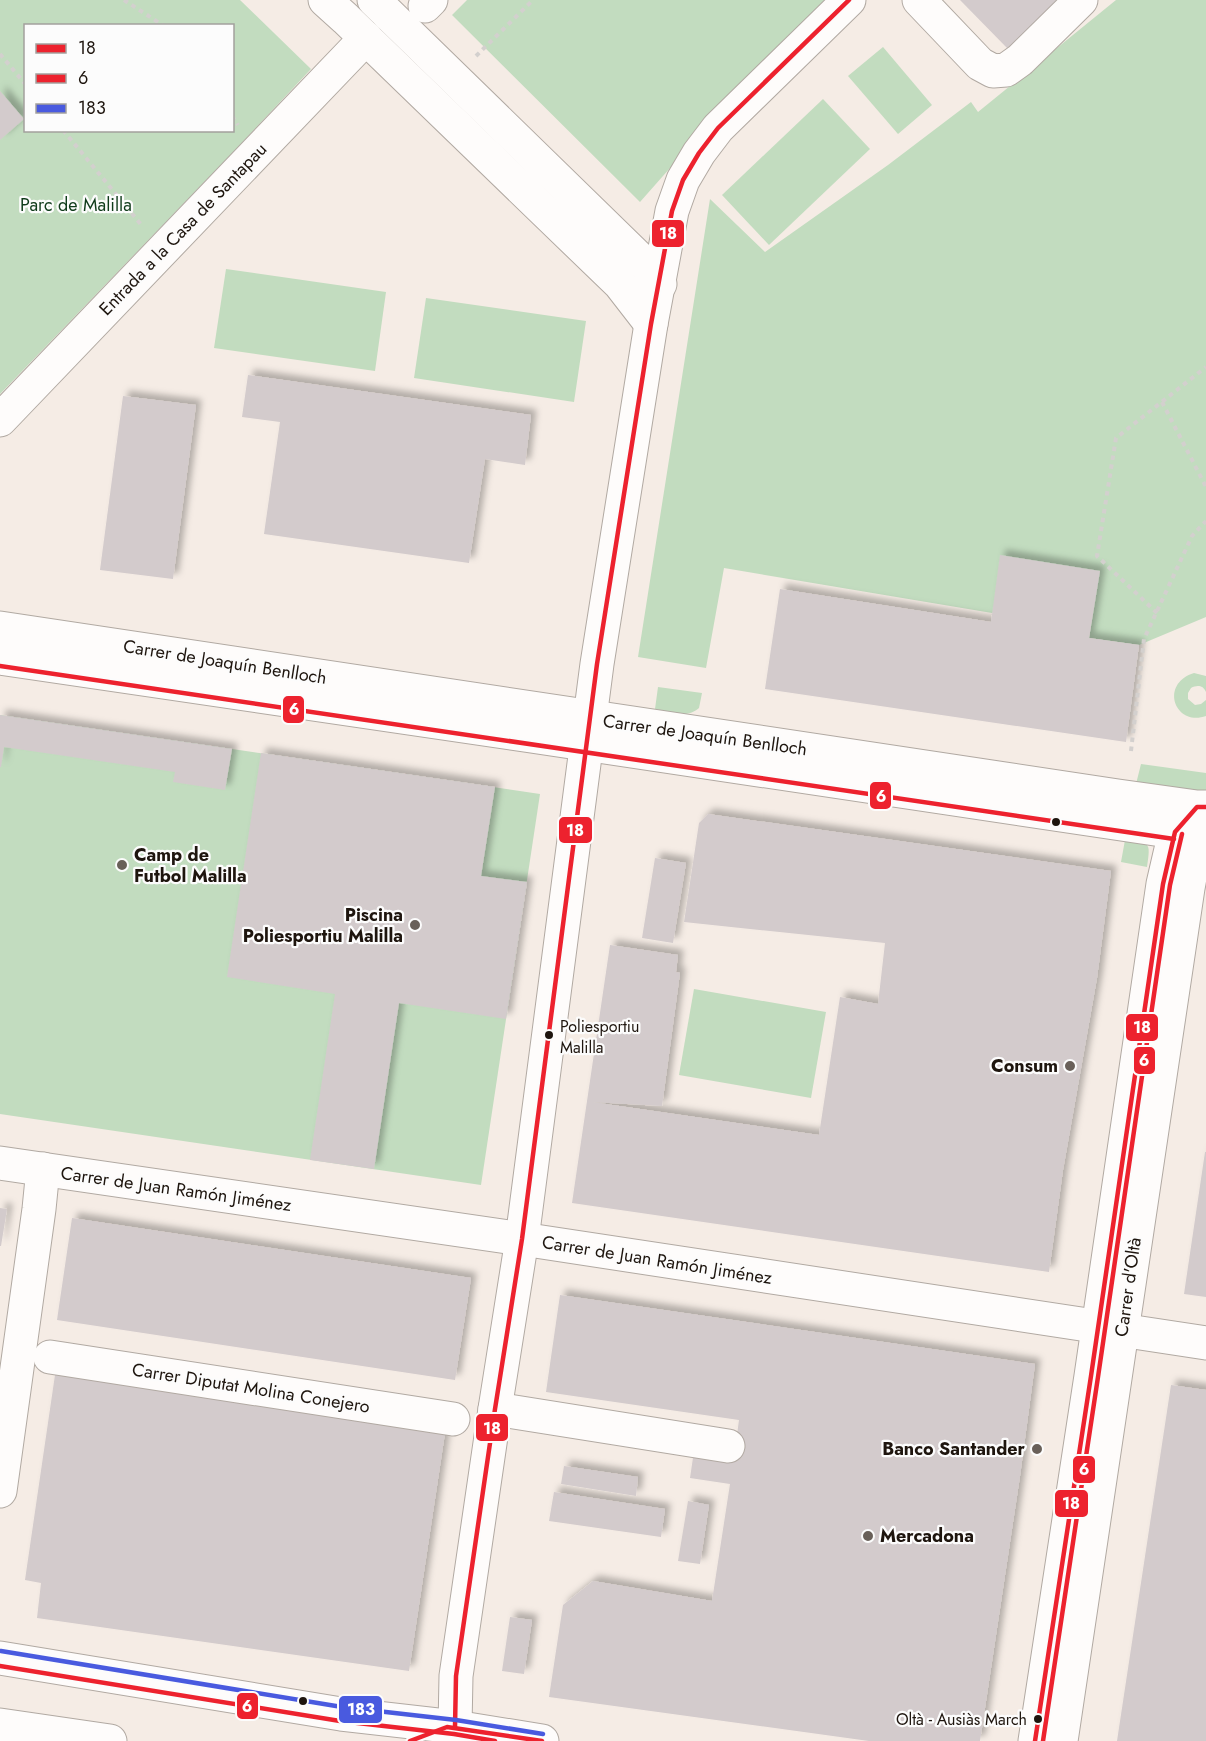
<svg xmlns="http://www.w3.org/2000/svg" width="1206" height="1741" font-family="Jost,sans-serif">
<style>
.green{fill:#c2dcbf;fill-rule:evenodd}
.building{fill:#d3cbcc;filter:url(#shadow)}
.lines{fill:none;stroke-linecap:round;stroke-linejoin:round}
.street-casing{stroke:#b1a9a2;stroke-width:35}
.primary-casing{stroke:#b1a9a2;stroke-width:35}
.path{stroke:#d3d0ce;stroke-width:4;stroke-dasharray:4.5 4.5;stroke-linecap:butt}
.street{stroke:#fefcfb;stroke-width:33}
.primary{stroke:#fefcfb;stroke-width:33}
.bus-1-casing{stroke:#fcfcfc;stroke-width:9}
.bus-2-casing{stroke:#fcfcfc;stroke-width:9}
.bus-3-casing{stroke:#fcfcfc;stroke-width:9}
.bus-1{stroke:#ed222e;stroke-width:4.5}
.bus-2{stroke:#ed222e;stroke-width:4.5}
.bus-3{stroke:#495adf;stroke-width:4.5}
.bus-dot{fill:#1e150e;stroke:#fcfcfc;stroke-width:2}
.poi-dot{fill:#696059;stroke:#fcfcfc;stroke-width:2}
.labels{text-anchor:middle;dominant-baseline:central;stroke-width:4.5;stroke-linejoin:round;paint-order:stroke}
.bus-label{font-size:16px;fill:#1e150e;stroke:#fcfcfc;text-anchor:start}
.park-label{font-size:18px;fill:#103c1b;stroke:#fcfcfc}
.street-label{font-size:18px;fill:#1e150e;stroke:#fcfcfc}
.poi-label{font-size:18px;font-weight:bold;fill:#1e150e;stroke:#fcfcfc;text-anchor:end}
.line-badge{stroke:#fcfcfc;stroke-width:2}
.badge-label{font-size:16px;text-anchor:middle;font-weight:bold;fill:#fff}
</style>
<defs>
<filter id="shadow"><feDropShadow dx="5.5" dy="-5.5" stdDeviation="3" flood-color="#0004"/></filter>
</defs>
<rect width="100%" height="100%" fill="#f5ece5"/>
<g class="green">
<path d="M0 0H240L311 69 237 148 0 394ZM26 26H232V130H26Z"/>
<path d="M467 0H834L693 142 640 202 452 15Z"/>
<path d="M1116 0H1206V617L1139 645 1089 638 1099 571 992 613 724 568 706 668 638 657 710 199 765 252 888 165 971 102 978 112Z"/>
<path d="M883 47 932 105 898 134 848 76Z"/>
<path d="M823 99 870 149 769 245 722 195Z"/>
<path d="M226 269 386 292 375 371 214 348Z"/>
<path d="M426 298 586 321 574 402 414 378Z"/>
<path d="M1194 673 1206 676V692C1203 685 1197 685 1191 688L1188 693V699L1195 705 1201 704 1206 700V716C1175 727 1159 684 1194 673Z"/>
<path d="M658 687 702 693 699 708C687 719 670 712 655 709Z"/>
<path d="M0 715 540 794 481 1185 0 1114Z"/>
<path d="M1141 764 1206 773V790L1191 791 1136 784Z"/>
<path d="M1125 840C1150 843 1151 841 1147 867L1121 862Z"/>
<path d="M694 989 826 1012 811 1098 679 1075Z"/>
</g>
<g class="building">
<path d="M960 0H1060L1008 49Z"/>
<path d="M0 91 24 119 0 140Z"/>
<path d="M248 375 531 415 525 465 485 459 469 563 264 534 280 422 242 417Z"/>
<path d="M123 396 196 405 173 579 100 570Z"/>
<path d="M1000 555 1100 571 1089 638 1139 645 1126 742 765 689 780 589 991 622Z"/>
<path d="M0 715 232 749 225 790 173 782 175 772 4 747 1 767H0Z"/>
<path d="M261 753 495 787 481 876 527 882 506 1019 399 1003 374 1169 310 1160 335 994 227 977Z"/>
<path d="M708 814 1111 871 1097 978 1063 1170 1049 1272 572 1203 610 945 678 955 676 972 680 973 662 1106 592 1102 819 1135 840 997 878 1004 885 943 684 922 699 823Z"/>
<path d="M655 858 686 863 673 943 642 938Z"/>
<path d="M1205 1152H1206V1297L1184 1294Z"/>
<path d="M0 1208 7 1209 1 1246H0Z"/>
<path d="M72 1218 471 1278 455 1380 57 1320Z"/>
<path d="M560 1295 1035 1364 1020 1476 980 1741H869L549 1697 563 1605 593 1581 712 1601 730 1484 690 1478 694 1451 734 1457 739 1420 546 1392Z"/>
<path d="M55 1375 228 1399 445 1433 409 1671 37 1618 41 1583 25 1580Z"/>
<path d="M1171 1385 1206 1390V1741H1117Z"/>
<path d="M564 1466 638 1477 636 1496 561 1484Z"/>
<path d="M554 1492 665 1509 661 1537 549 1521Z"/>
<path d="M688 1501 709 1505 700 1564 678 1561Z"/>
<path d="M510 1617 532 1620 524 1674 502 1671Z"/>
</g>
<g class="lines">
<defs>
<g id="street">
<path d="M325 0 346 19 620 284 651 324"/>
<path d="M374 0 647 266 660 284 646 288"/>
<path d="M919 0 980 64 993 71 1006 70 1020 60 1081 0"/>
<path d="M425 6 431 0"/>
<path d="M0 420 366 38"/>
<path d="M0 628 1118 796 1197 807H1206"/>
<path d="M0 658C392 716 783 772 1175 832L1206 835"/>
<path d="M0 1163 522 1239 1206 1343"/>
<path d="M50 1357 453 1419"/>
<path d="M495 1409 728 1446"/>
<path d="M0 1491 39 1209 43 1169"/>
<path d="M0 1658 341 1714 455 1727 542 1741"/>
<path d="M455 1727 456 1676 495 1409 522 1239 597 664 651 324 672 211 683 180 699 153 718 128 849 0"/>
<path d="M1035 1741 1091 1376 1163 884 1175 832 1188 817"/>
<path d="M1061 1741 1188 888 1198 834"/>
</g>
<path id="primary" d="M0 1725 110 1741"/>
</defs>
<use href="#street" class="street-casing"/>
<use href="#primary" class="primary-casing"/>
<g class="path">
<path d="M124 0 164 26"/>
<path d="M0 54 26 85"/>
<path d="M476 56 533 0"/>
<path d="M232 116 238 125"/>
<path d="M63 130 143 227"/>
<path d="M1162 402 1206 487"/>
<path d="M1157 613 1097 556 1116 438 1206 367"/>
<path d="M1131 751 1144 639 1192 536 1206 521"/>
</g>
<use href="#street" class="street"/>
<use href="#primary" class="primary"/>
<defs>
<g id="bus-1">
<path d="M455 1727 456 1676 495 1409 522 1239 597 664 651 324 672 211 683 180 699 153 718 128 849 0"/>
<path d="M410 1741 447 1727 542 1741"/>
<path d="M1035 1741 1091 1376 1163 884 1175 832 1197 807H1206"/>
</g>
<g id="bus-2">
<path d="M0 666 1174 839"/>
<path d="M0 1666 340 1721 454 1734 495 1741"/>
<path d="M1043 1741 1098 1377 1170 885 1182 834"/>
</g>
<path id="bus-3" d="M1 1651 342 1707 456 1720 543 1734"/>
</defs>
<use href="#bus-1" class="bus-1-casing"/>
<use href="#bus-2" class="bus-2-casing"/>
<use href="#bus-3" class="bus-3-casing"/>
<use href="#bus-1" class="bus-1"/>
<use href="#bus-2" class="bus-2"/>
<use href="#bus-3" class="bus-3"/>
</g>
<g class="bus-dot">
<circle cx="1056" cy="822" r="5"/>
<circle cx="549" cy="1035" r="5"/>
<circle cx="303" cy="1701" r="5"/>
<circle cx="1038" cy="1719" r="5"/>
</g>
<g class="poi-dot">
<circle cx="122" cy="865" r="6"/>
<circle cx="415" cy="925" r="6"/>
<circle cx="1070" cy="1066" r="6"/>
<circle cx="1037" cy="1449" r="6"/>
<circle cx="868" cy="1536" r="6"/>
</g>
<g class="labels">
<g class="bus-label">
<text x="560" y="1026">Poliesportiu<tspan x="560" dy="21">Malilla</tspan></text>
<text x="1027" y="1719" text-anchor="end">Oltà - Ausiàs March</text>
</g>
<g class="park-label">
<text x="76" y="205">Parc de Malilla</text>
</g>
<g class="street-label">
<text transform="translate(183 229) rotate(-46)">Entrada a la Casa de Santapau</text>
<text transform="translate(225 662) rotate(9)">Carrer de Joaquín Benlloch</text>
<text transform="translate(705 735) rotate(8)">Carrer de Joaquín Benlloch</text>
<text transform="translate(176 1189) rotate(8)">Carrer de Juan Ramón Jiménez</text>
<text transform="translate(657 1260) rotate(9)">Carrer de Juan Ramón Jiménez</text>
<text transform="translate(1128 1287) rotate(-82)">Carrer d'Oltà</text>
<text transform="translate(251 1388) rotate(9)">Carrer Diputat Molina Conejero</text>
</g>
<g class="poi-label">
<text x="134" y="855" text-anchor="start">Camp de<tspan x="134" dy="21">Futbol Malilla</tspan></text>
<text x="403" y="915">Piscina<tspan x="403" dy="21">Poliesportiu Malilla</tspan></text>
<text x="1058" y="1066">Consum</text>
<text x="1025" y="1449">Banco Santander</text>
<text x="880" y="1536" text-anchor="start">Mercadona</text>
</g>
</g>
<g class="line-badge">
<rect x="651" y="219" width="34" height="29" rx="6" fill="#ed222e"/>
<rect x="282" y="695" width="23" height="29" rx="6" fill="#ed222e"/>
<rect x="869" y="781" width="23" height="29" rx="6" fill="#ed222e"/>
<rect x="558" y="816" width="35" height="28" rx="6" fill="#ed222e"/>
<rect x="1125" y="1013" width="34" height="29" rx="6" fill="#ed222e"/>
<rect x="1133" y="1046" width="23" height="29" rx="6" fill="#ed222e"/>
<rect x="475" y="1413" width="34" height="29" rx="6" fill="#ed222e"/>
<rect x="1072" y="1455" width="24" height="29" rx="6" fill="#ed222e"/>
<rect x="1054" y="1489" width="35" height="29" rx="6" fill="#ed222e"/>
<rect x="236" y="1692" width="23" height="28" rx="6" fill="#ed222e"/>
<rect x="338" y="1695" width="45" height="29" rx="6" fill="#495adf"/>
</g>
<g class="badge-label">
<text x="668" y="239">18</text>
<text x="294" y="715">6</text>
<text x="881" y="802">6</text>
<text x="575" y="836">18</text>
<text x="1142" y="1033">18</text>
<text x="1144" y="1066">6</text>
<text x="492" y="1434">18</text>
<text x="1084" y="1475">6</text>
<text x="1071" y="1509">18</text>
<text x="247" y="1712">6</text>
<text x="361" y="1715">183</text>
</g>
<rect x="24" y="24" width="210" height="108" fill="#fcfcfc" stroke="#a3a09d" stroke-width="1.5"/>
<rect x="36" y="44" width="30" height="9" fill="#ed222e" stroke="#a3a09d" stroke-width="1.5"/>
<text x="78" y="54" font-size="18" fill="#1e150e">18</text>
<rect x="36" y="74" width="30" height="9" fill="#ed222e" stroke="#a3a09d" stroke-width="1.5"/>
<text x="78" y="84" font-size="18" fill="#1e150e">6</text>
<rect x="36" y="104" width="30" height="9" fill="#495adf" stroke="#a3a09d" stroke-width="1.5"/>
<text x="78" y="114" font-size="18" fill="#1e150e">183</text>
</svg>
